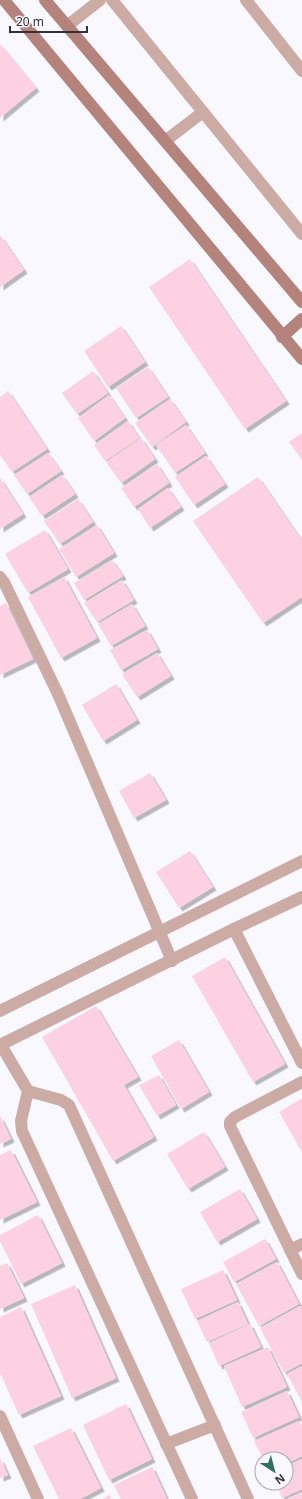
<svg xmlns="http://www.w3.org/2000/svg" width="302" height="1499" font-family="'Noto Sans',sans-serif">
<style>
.building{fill:#fdd1e2;filter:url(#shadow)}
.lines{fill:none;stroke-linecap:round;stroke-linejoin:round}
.street{stroke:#ccaba4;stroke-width:12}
.secondary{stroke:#b4847c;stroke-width:12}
</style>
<defs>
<filter id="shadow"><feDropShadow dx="3.5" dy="3.5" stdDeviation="0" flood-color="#0004"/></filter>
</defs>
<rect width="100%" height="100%" fill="#faf8ff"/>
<g class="building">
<path d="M0 44 36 88 0 118Z"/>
<path d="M0 235 24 270 0 287Z"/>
<path d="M190 259 286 401 245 429 149 287Z"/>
<path d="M121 326 145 362 108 387 84 351Z"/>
<path d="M148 367 168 397 136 418 116 388Z"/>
<path d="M93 371 108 393 77 414 62 393Z"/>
<path d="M8 391 47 449 12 472 0 455V397Z"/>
<path d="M109 395 125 418 94 441 78 418Z"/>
<path d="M170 399 186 422 152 447 135 423Z"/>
<path d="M128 421 139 438 105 461 94 445Z"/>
<path d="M186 425 205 453 175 473 156 445Z"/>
<path d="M302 433V460L289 442Z"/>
<path d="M141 438 155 459 121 483 106 462Z"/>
<path d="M48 453 61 471 27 494 14 475Z"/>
<path d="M206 456 225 484 194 505 175 477Z"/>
<path d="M157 464 169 483 134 507 121 488Z"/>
<path d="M62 475 75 494 42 516 29 497Z"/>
<path d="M258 477 302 541V597L263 623 193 521Z"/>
<path d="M0 478 23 514 0 529Z"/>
<path d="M168 488 181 507 150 528 138 509Z"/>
<path d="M78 499 93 522 60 544 44 521Z"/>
<path d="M97 525 114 553 76 577 59 549Z"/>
<path d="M45 530 68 569 28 593 5 554Z"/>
<path d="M112 560 123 576 84 600 74 583Z"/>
<path d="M64 577 97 638 61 658 28 597Z"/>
<path d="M122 580 134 600 97 622 84 603Z"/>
<path d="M6 603 33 659 0 675V606Z"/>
<path d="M132 604 145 626 111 646 98 624Z"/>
<path d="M147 630 158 649 121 670 110 650Z"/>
<path d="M157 653 171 676 137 697 122 674Z"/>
<path d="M116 684 137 720 103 741 82 705Z"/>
<path d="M150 773 166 800 134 818 119 791Z"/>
<path d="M190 851 213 887 179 908 156 872Z"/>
<path d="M225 957 285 1064 253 1082 192 976Z"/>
<path d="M96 1006 138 1077 124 1085 154 1137 113 1161 42 1037Z"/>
<path d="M179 1040 209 1092 181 1109 151 1056Z"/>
<path d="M159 1075 176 1105 157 1116 139 1085Z"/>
<path d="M302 1098V1152L279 1112Z"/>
<path d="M0 1116 11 1139 0 1144Z"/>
<path d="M204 1132 225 1167 188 1189 167 1154Z"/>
<path d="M11 1150 37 1202 0 1220V1155Z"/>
<path d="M240 1189 257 1219 217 1242 200 1212Z"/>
<path d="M38 1215 62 1263 21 1284 0 1241V1235Z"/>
<path d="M265 1239 276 1259 234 1282 223 1262Z"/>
<path d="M277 1262 299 1304 259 1326 236 1284Z"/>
<path d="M7 1263 24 1298 0 1309V1266Z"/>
<path d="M223 1270 237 1300 195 1319 181 1289Z"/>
<path d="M75 1285 116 1378 72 1398 31 1304Z"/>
<path d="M238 1302 248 1324 207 1342 197 1321Z"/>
<path d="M300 1306 302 1309V1363L284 1373 260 1328Z"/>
<path d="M21 1307 61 1396 19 1415 0 1373V1317Z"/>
<path d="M250 1324 261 1347 219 1366 209 1343Z"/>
<path d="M268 1347 287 1387 242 1407 224 1366Z"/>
<path d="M302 1366V1402L287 1374Z"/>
<path d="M287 1391 299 1417 253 1438 241 1412Z"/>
<path d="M126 1404 152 1459 109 1480 83 1425Z"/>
<path d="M299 1421 302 1427V1456L286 1464V1459H263L254 1441Z"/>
<path d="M71 1428 101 1488 80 1499H59L33 1446Z"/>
<path d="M0 1458 8 1475 0 1478Z"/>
<path d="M302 1459V1489L282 1498 275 1483H286V1466Z"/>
<path d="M152 1467 167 1499H121L114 1485Z"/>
<path d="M302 1492V1499H286Z"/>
<path d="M110 1495 111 1499H102Z"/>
</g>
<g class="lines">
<g class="street">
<path d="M112 0 302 234"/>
<path d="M246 0 302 71"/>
<path d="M67 26 100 0"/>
<path d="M165 141 203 112"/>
<path d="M0 577 5 584 58 694 172 961"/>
<path d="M234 929 302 1063"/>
<path d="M0 1011 302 861"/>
<path d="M0 1045 234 929 302 897"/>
<path d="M1 1045 28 1091 21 1121 22 1131 192 1499"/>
<path d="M302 1082 235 1117 230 1122V1126L302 1274"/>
<path d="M28 1091 61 1100 69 1105 248 1499"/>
<path d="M290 1250 302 1244"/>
<path d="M0 1416 38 1499"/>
<path d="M166 1444 215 1425"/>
</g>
<g class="secondary">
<path d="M4 0 302 359"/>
<path d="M45 0 302 302"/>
<path d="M282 337 302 319"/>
</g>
</g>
<g transform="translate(274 1471) rotate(144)"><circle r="19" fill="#faf8ff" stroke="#aaa8ae"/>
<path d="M0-3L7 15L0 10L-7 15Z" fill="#30705e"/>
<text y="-6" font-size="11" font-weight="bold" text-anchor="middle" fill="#333135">N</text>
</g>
<path d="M10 26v6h77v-6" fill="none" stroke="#333135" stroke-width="2"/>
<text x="16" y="26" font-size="12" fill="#333135" stroke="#faf8ff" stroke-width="3" paint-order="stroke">20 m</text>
</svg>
